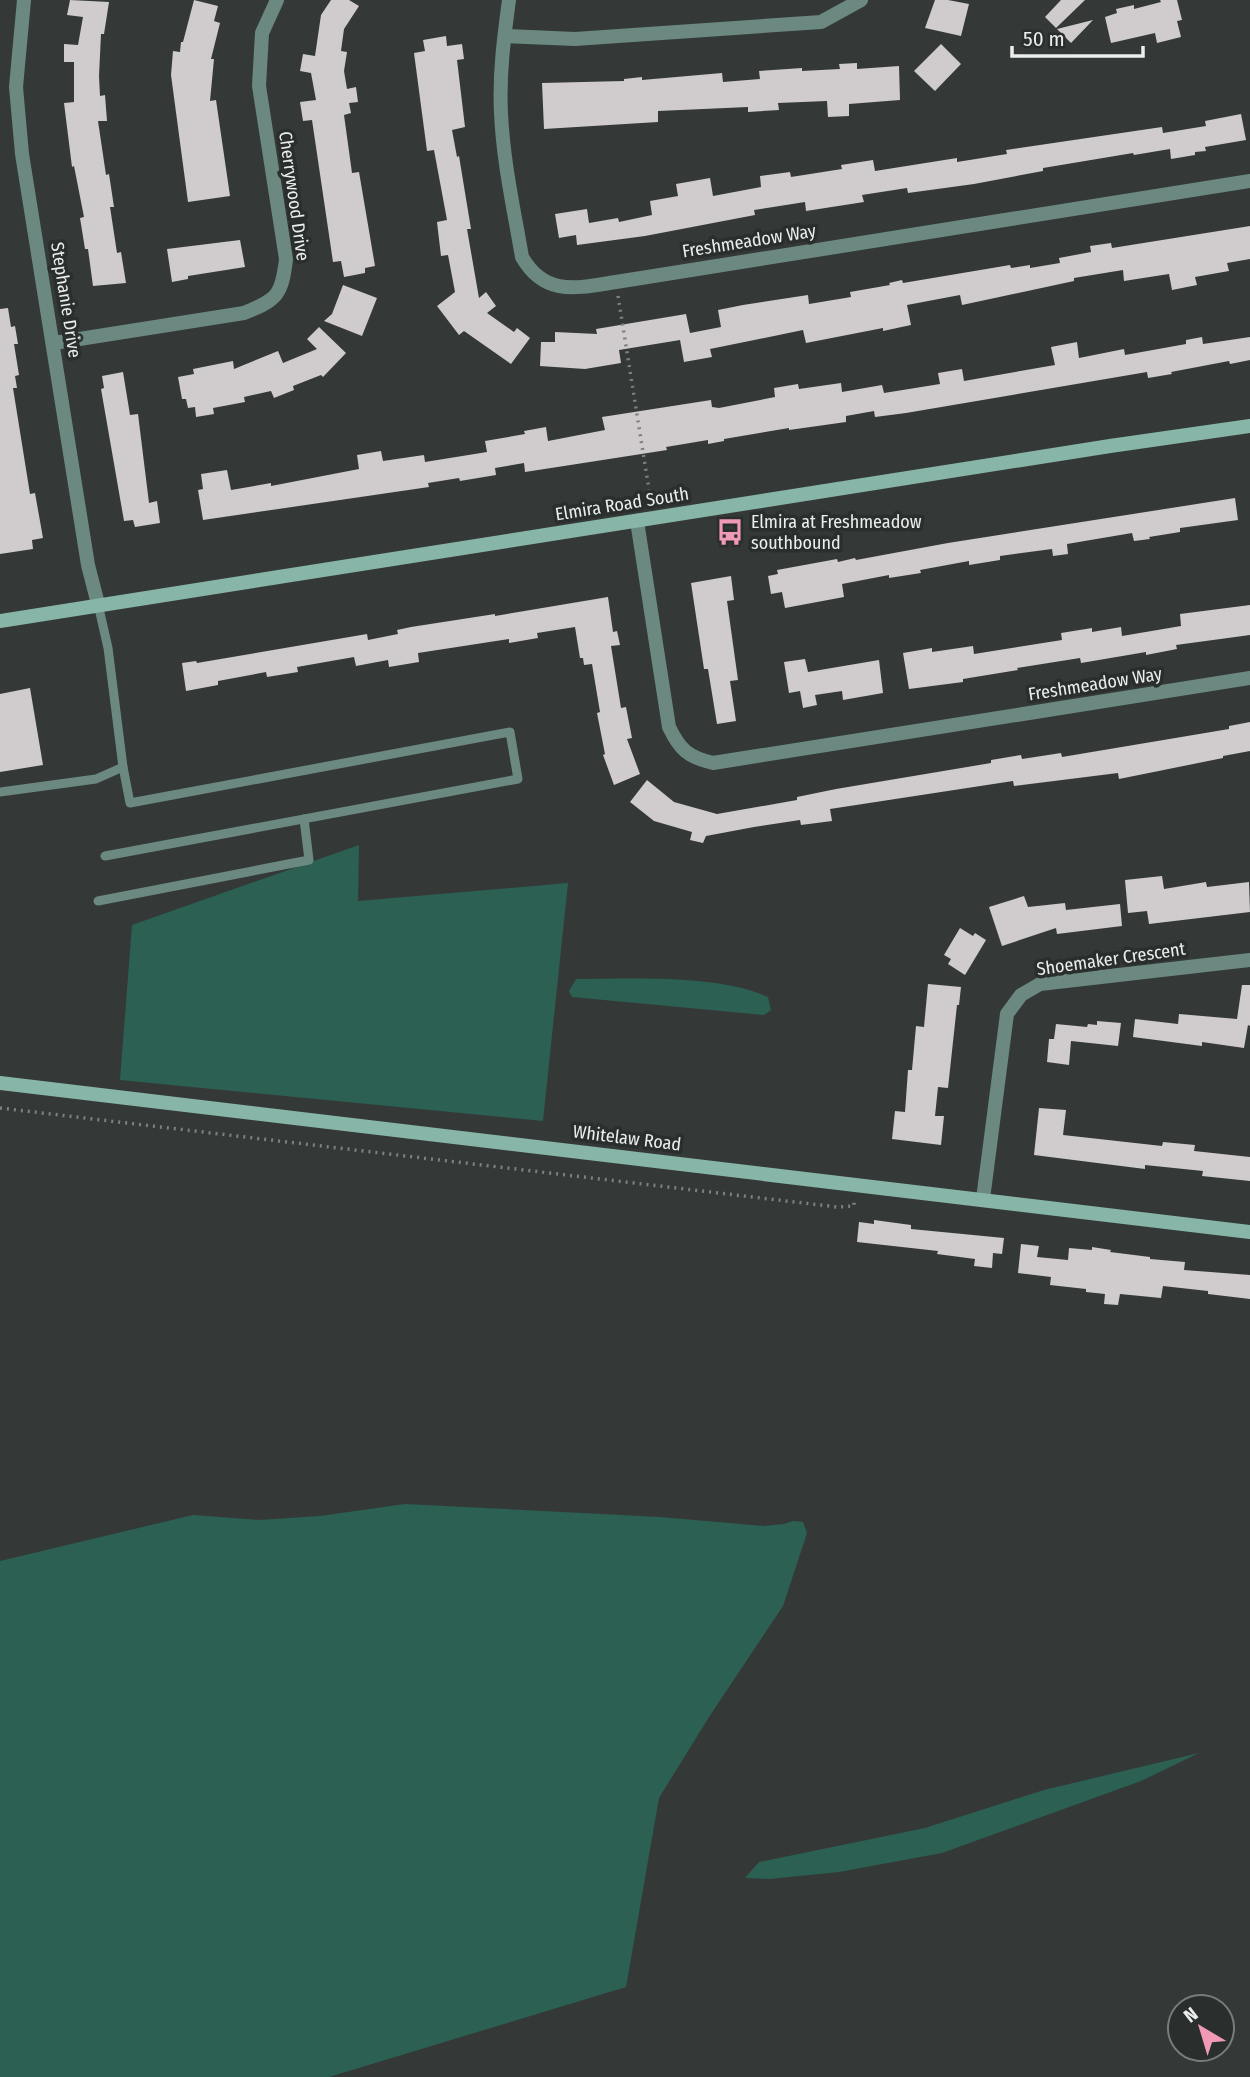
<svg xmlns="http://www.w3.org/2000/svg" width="1250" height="2077" font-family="'Fira Sans Condensed',sans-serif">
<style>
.green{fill:#2b6053}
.building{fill:#d0cbcc}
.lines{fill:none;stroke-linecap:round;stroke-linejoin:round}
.path{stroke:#7d8180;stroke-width:3.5;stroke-dasharray:2 5;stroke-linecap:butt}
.lane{stroke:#6b8980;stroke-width:9}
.street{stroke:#6b8980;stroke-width:14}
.secondary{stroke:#87b6a9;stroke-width:14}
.labels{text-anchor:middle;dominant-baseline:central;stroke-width:7;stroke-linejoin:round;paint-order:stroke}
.street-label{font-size:18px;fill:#ebeeed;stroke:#2a2f2e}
.poi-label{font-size:18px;fill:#ebeeed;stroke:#2a2f2e;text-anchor:start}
</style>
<rect width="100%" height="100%" fill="#343938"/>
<g class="green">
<path d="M359 845 358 901 568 883 543 1121 120 1080 132 925Z"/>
<path d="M576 979C633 979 717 974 768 997L771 1010 764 1015 572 997 569 991Z"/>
<path d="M405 1504 660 1517 764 1526 784 1524 793 1521 803 1522 807 1533 783 1606 709 1717 659 1798 626 1987 329 2077H0V1561L193 1515 259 1520 320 1516Z"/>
<path d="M1199 1753 1141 1781 942 1853 839 1872 769 1879 745 1878 759 1862 925 1828 1044 1790Z"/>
</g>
<g class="building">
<path d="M70 0 109 2 104 34H101L99 76 100 96 105 95 107 121H98L106 175 109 174 114 207H110L117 253 121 252 126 283 93 286 88 249H85L80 218 84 217 74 166 72 167 64 103 74 102V62H64V44L78 45 83 17 67 15Z"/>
<path d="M194 0 218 6 214 21 220 23 211 59H214L210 101 216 100 230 196 188 202 171 75 173 51 180 52 181 42H183Z"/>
<path d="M331 0H349L359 6 344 29 341 51 347 52 344 71 347 89 356 87 358 102 349 103 351 113 344 115 352 173 359 172 375 266 365 268V273L344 277 341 261 333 262 312 120 303 121 300 102 316 100 311 73 300 71 303 54 315 56 321 15Z"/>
<path d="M935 0H948L969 4 961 36 925 28Z"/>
<path d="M1061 0H1085L1056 28 1045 17Z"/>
<path d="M1160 0H1177L1182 20 1177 21 1181 37 1157 43 1155 33 1111 43 1105 17 1117 13 1116 9 1134 5V9L1161 2Z"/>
<path d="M1093 20 1071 43 1057 29Z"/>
<path d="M446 36 447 46 462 44 464 59 457 60 465 127 452 130 457 157 459 156 471 229H467L479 298 486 292 496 306 487 313 514 332 517 328 530 338 511 364 464 331 459 335 437 306 455 292 448 255 441 256 437 222 447 220 434 150 427 151 414 53 425 51 423 40Z"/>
<path d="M941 44 961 64 935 91 914 71Z"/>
<path d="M857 63V69L899 66 900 100 849 104V116L828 117 827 101 778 103 779 110 748 112V107L658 111V122L544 129 542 83 624 81V79L642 77V80L722 73 723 82 760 79 759 71 802 68V71L840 69 839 64Z"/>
<path d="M1241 114 1246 140 1205 147 1206 151 1195 152V155L1171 159 1170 149 1134 155 1133 153 1043 168V171L974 184 908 193 907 188 862 195 864 202 806 211 805 202 754 210 755 215 645 236 577 245 576 235 559 238 555 214 587 209 589 223 618 218 619 222 652 215 650 201 678 196 676 184 710 178 713 196 761 187 760 176 790 172 791 177 842 169 841 165 873 160 875 171 957 158V162L1007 154 1006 150 1162 127 1163 133 1206 126 1205 121Z"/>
<path d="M1250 226V259L1227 263 1229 271 1195 277 1197 285 1172 290 1169 274 1124 281 1123 270 1074 278V281L962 305 960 295 907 305 911 325 883 331V328L806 343 803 330 710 349 712 357 684 362 680 340 619 350 621 363 585 369 540 366 541 342H555V332L597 334 596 329 686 314 690 333 721 327 718 310 743 305 808 295 809 304 851 297 850 292 890 285 889 283 902 280 903 283 1010 265 1011 268 1030 265V268L1060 263 1059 258 1091 252 1090 246 1111 243 1112 248Z"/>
<path d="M240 240 245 267 188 276V279L172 282 167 249Z"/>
<path d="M343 285 377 298 362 336 324 321 332 314Z"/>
<path d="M8 308 11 327 15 326 18 344H14L19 375 15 376 17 388H13L30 494 35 493 43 538 32 540 33 549 0 554V309Z"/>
<path d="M319 327 346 353 323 377 321 375 293 386 294 390 274 398 271 391 244 397 245 402 213 408 214 414 196 417 195 407 188 408 186 399H182L178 377 194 374 193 369 233 361 234 369 278 351 283 363 317 349 307 339Z"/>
<path d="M1202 337 1203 344 1250 337V360L1230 364 1229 361 1171 372 1172 374 1148 378 1147 372 906 413 875 417 874 411 846 416V422L789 430V428L724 439V441L708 444V440L666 447 667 450 564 466 525 472 524 463 495 468 496 475 460 481 459 478 428 483 429 487 203 520 198 490 203 489 201 474 227 470 231 490 271 483V486L359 469 357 455 381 451 383 461 424 455 425 462 487 452 485 441 525 434 524 431 546 427 548 441 605 430 602 417 711 400 712 407 719 408 775 397 774 388 798 384 799 389 841 383 842 392 882 385 884 393 940 384 938 373 962 369 964 381 1055 365 1051 347 1077 342 1079 358 1124 349 1125 355 1186 344V340Z"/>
<path d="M123 372 130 415 138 414 149 503 157 501 160 523 135 527 133 520 124 521 101 389 104 388 102 376Z"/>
<path d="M1235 498 1238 520 1180 528V532L1149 537 1150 539 1134 541 1132 533 1067 544 1068 554 1053 556 1052 549 1000 556V560L969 565V561L920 570 921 573 889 578V575L842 584 844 597 785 608 782 592 771 594 768 576 778 574 777 570 837 559 838 562 855 558 856 560 948 543Z"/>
<path d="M731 576 734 600 727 601 738 680 730 681 736 721 717 724 708 669H704L691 583Z"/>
<path d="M608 597 613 632 617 631 620 645 611 646 621 708 626 707 632 738 627 739 640 774 614 785 603 755 605 754 597 713 600 712 592 664 584 665 583 658H580L575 627 537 633 538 638 509 643V639L418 653 419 662 389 667 388 660 356 666 354 657 297 667 298 672 267 677 266 672 218 681V685L186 691 182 663 196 661 197 663 367 634 368 640 398 634 397 630 411 627 495 614V616Z"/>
<path d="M1250 605V635L1176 645 1177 649 1146 655V652L1081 663 1080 658 1017 668 1018 670 963 679V682L909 689 903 653 932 648V652L973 646 974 654 1062 640 1061 633 1092 628V632L1121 627 1122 636 1181 626 1180 614Z"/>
<path d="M805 659 808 672 879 660 883 693 843 700 842 691 815 695 817 705 803 708 800 691 789 693 784 662Z"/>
<path d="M30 688 43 765 0 772V694Z"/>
<path d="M1250 722V751L1223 756V758L1119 779 1118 773 1014 786 1013 781 830 809 832 821 801 825 800 820 754 827 706 836 703 843 690 840 692 832 654 821 630 802 647 780 674 802 717 814 797 800V797L836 789 991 763V760L1021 755 1022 759 1061 753 1062 757 1229 729V726Z"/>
<path d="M1162 876 1164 889 1206 882 1207 887 1249 882 1250 912 1149 924 1147 911 1128 913 1125 880Z"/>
<path d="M1024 896 1028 907 1065 903 1066 910 1120 904 1122 926 1057 934 1056 928 1002 946 989 907Z"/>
<path d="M960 928 973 936 975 933 986 940 965 975 948 964 951 959 944 955Z"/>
<path d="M928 984 961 987 959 1005H957L948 1088 938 1087 935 1116H944L941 1145 892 1139 895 1111 905 1112 908 1070H912L916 1026 924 1027Z"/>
<path d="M1242 985H1250V1026L1248 1025 1244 1048 1202 1042V1046L1133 1037 1135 1019 1178 1024 1179 1014 1237 1019Z"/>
<path d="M1097 1021 1121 1023 1118 1046 1071 1041 1069 1065 1047 1062 1049 1039H1054L1056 1024 1087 1027 1088 1024 1097 1025Z"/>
<path d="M1039 1108 1066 1110 1063 1135 1162 1146 1163 1142 1195 1145 1194 1151 1250 1157V1181L1202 1176 1203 1171 1145 1165V1169L1034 1155Z"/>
<path d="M874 1220 911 1225V1229L1004 1238 1002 1254 993 1253 992 1268 974 1266 975 1259 937 1254 938 1251 857 1242 859 1222 874 1224Z"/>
<path d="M1021 1244 1039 1246 1037 1257 1068 1260 1069 1248 1092 1250V1247L1111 1250 1110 1252 1150 1257V1259L1185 1262 1184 1270 1250 1275V1299L1208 1294V1291L1163 1286 1161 1298 1120 1294 1118 1305 1104 1304 1105 1294 1086 1292V1289L1050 1285 1051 1277 1018 1273Z"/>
</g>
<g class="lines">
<g class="path">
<path d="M618 296 651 502"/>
<path d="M0 1108 837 1207 854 1206V1200"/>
</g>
<g class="lane">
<path d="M0 792 96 779 123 767 108 648 98 604"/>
<path d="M105 856 518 779 510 732 130 803 123 767"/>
<path d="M98 901 309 860 304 819"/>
</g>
<g class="street">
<path d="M24 0 16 87 22 154 88 565 98 604"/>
<path d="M509 0C504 37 499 75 501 113 503 161 514 210 522 257 545 297 577 288 616 282L1250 181"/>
<path d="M505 36 575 39 821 22 861 0"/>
<path d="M54 343 244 313C277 300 282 295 286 259L259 86 262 33 277 0"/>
<path d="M637 521 669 727C680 750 688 757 713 763L1250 678"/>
<path d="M983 1199 1007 1014 1021 995 1040 984 1250 960"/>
</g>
<g class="secondary">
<path d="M0 621 1110 446 1250 426"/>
<path d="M0 1083 1250 1232"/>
</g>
</g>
<defs>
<symbol id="bus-bare" viewBox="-9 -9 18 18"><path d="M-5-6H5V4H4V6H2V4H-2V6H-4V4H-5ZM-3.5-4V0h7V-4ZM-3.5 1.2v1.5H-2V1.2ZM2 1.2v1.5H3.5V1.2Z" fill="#f09ab6" stroke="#2a2f2e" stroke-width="2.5" paint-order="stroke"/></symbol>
</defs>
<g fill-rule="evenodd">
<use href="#bus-bare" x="711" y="513" width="38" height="38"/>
</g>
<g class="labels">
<g class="street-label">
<text transform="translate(294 196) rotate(82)">Cherrywood Drive</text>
<text transform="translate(749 241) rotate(-9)">Freshmeadow Way</text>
<text transform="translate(66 300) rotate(81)">Stephanie Drive</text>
<text transform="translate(622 504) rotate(-9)">Elmira Road South</text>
<text transform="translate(1095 684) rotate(-9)">Freshmeadow Way</text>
<text transform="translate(1111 959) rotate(-8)">Shoemaker Crescent</text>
<text transform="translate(627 1138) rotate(7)">Whitelaw Road</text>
</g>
<g class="poi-label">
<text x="751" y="522">Elmira at Freshmeadow<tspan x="751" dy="21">southbound</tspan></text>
</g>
</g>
<g transform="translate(1201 2028) rotate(322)"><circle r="33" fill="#2a2f2e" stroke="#777b7a" stroke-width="2"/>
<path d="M0-5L12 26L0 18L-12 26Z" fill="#f09ab6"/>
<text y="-10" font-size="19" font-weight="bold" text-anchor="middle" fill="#ebeeed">N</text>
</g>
<path d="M1012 46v10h131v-10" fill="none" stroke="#ebeeed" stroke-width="3.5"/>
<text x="1023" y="46" font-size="21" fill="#ebeeed" stroke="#2a2f2e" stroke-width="5" paint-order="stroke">50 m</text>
</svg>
